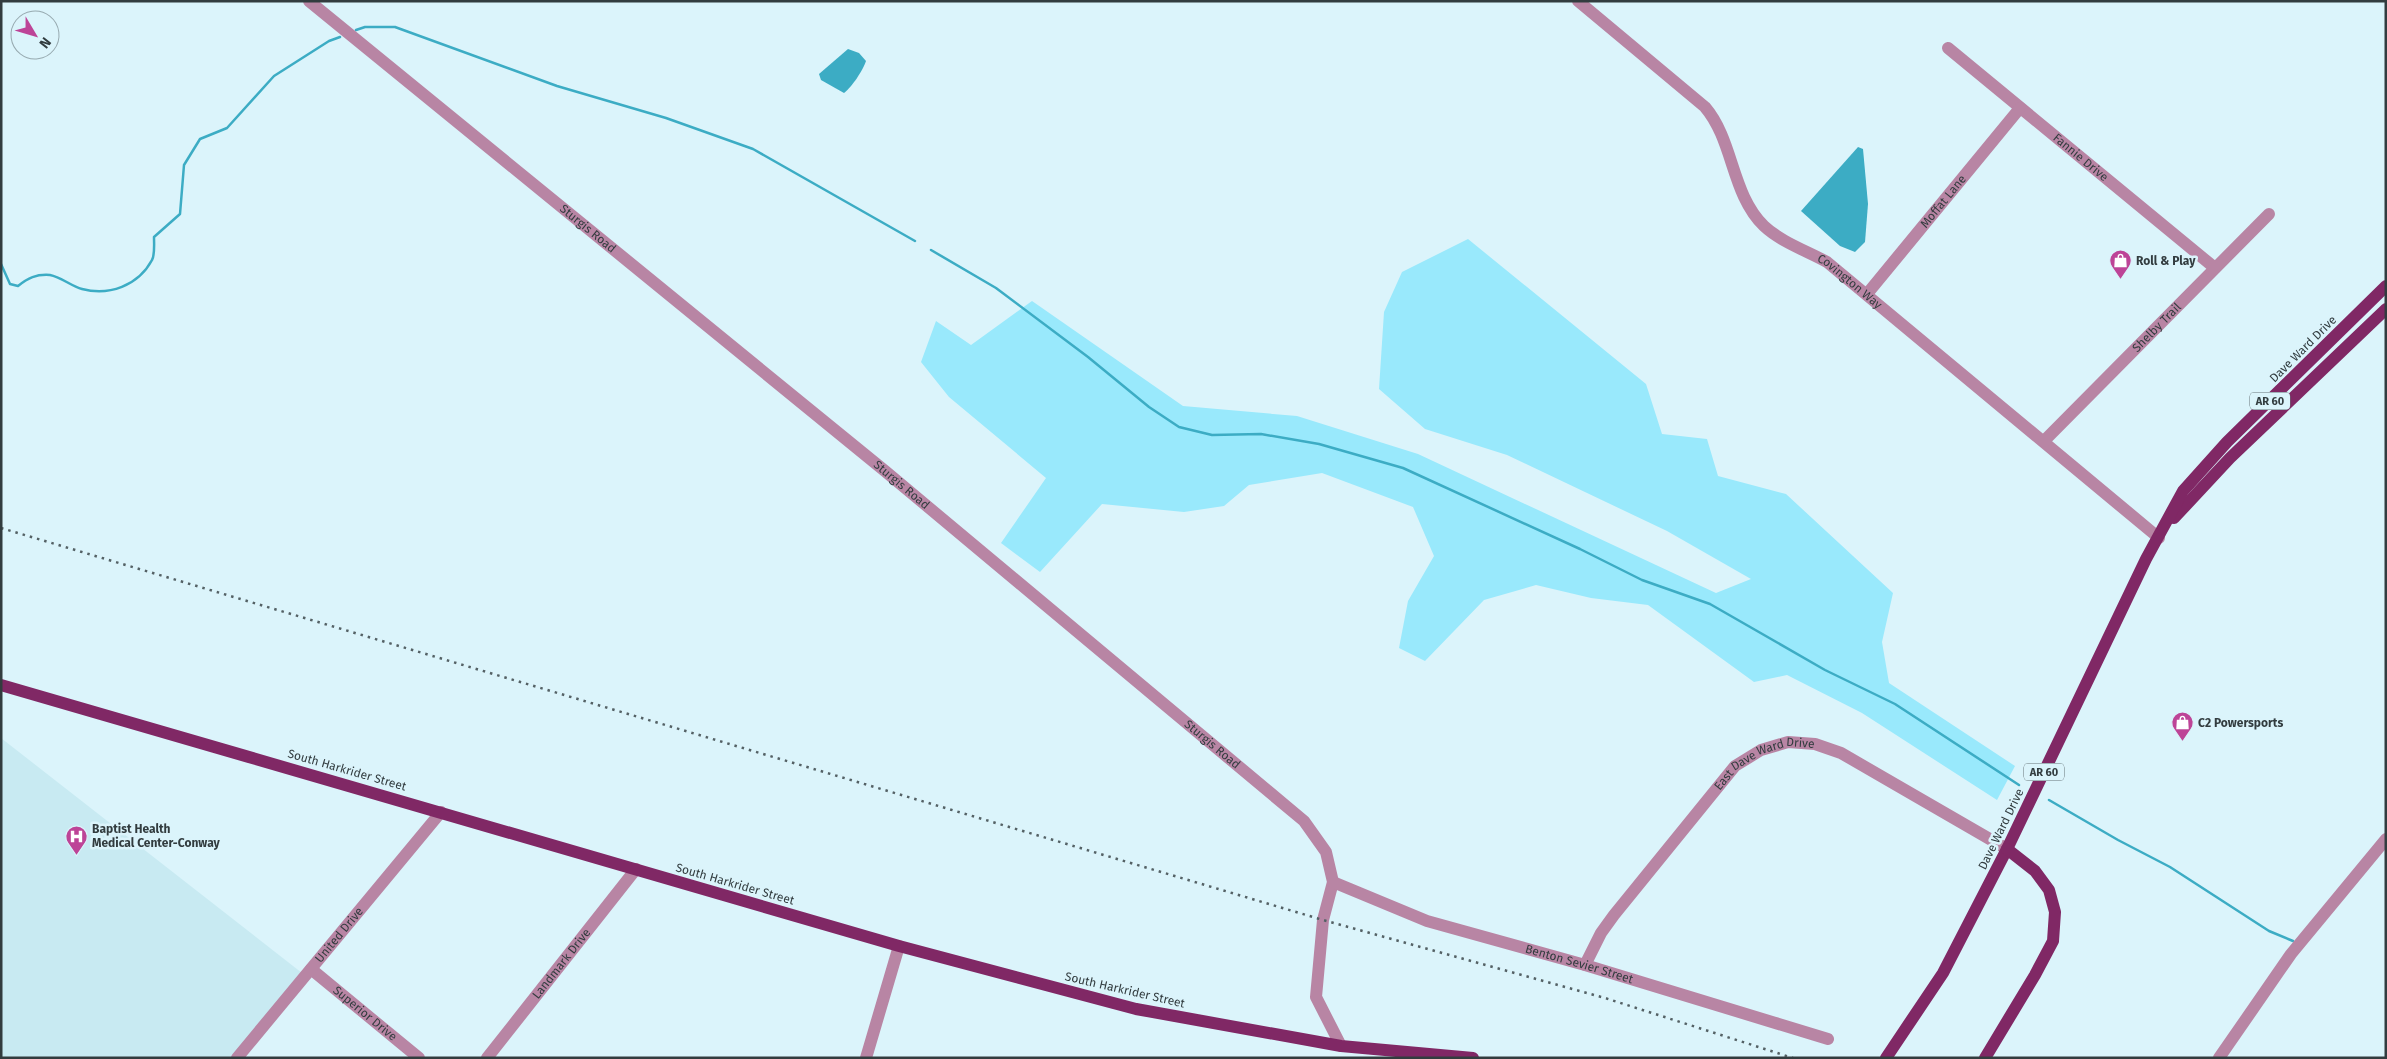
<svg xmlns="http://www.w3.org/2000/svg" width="2387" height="1059" font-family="'Fira Sans',sans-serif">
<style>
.built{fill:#c8eaf2}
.green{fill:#99e9fc}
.water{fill:#3cacc4}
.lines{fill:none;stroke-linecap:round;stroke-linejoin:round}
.stream{stroke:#3cacc4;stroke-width:2.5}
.minor{stroke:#b885a4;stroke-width:12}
.major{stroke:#802865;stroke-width:12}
.rail{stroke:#546165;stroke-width:2.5;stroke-dasharray:2.5 5;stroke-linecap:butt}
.labels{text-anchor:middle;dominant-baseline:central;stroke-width:5;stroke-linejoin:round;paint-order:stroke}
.shield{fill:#dbf4fb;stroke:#657377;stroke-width:1}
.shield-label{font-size:11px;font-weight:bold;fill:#323c3f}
.street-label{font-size:12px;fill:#323c3f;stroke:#dbf4fb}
.poi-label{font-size:12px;font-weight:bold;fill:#323c3f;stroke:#dbf4fb;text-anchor:start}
</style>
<rect width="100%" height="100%" fill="#dbf4fb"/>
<path class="built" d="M1 738 302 973 233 1058H1Z"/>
<path class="green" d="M1468 239 1646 384 1662 434 1707 439 1718 476 1786 494 1893 593 1882 642 1889 683 2015 766 1997 800 1862 713 1787 675 1754 682 1648 605 1591 598 1536 585 1484 600 1425 661 1399 648 1408 601 1434 556 1413 507 1322 473 1249 485 1224 506 1184 512 1102 504 1040 572 1001 543 1046 478 949 397 921 362 936 321 971 345 1032 301 1183 406 1297 416 1418 454 1716 593 1751 579 1667 531 1507 455 1425 429 1379 389 1384 312 1402 272Z"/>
<g class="water">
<path d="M848 49 859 53 866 61C863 70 852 87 844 93L821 80 819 74Z"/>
<path d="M1858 147 1863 149 1868 204 1865 242 1855 252 1840 246 1801 211Z"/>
</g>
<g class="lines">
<g class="stream">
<path d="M356 30 365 27H395L557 86 666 118 753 149 915 241"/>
<path d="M931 250 996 288 1088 357 1149 407 1179 427 1212 435 1261 434 1319 444 1403 468 1580 549 1642 580 1710 604 1825 670 1895 704 2019 785"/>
<path d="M1 264 10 284 18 286C28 278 36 274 50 275 61 277 71 286 82 289 109 296 138 286 152 260 155 255 154 244 154 237L180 214 184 165 200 139 227 128 274 76 329 41 340 37"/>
<path d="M2049 800 2118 840 2170 867 2269 931 2293 941"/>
</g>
<g class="minor">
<path id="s1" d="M309 1 885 471 1304 821 1326 852 1333 882 1323 920 1316 997 1341 1046"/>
<path id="s2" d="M1578 1 1705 107C1734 141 1731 194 1764 226 1781 242 1807 251 1827 262L2159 538"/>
<path id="s3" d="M1948 48 2215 268"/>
<path id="s4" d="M1867 294 2020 108"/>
<path id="s5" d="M2044 441 2269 214"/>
<path id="s6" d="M1333 882 1427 921 1585 965 1828 1039"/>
<path id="s7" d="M1585 965 1601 933 1614 915 1735 766 1761 750 1788 742 1815 744 1841 753 2007 849"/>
<path id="s8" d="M311 969 419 1058"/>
<path id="s9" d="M237 1058 441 812"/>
<path id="s10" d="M487 1058 636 869"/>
<path d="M866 1058 899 946"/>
<path d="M2219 1058 2291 954 2386 839"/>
</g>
<g class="major">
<path d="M2174 518 2230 458 2386 309"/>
<path d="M1 685 899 946 1136 1009 1341 1046 1473 1058"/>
<path d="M1886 1058 1943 973 2007 849 2146 559 2183 491 2227 442 2386 286"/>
<path d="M1985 1058 2035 975 2053 941 2055 912 2049 890 2035 871 2007 849"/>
</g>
<path class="rail" d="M1 528 1323 920 1605 998 1793 1058"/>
</g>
<defs>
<symbol id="shop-pin" viewBox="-11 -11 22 30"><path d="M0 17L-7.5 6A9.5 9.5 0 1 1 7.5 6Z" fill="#bd4497" stroke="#dbf4fb"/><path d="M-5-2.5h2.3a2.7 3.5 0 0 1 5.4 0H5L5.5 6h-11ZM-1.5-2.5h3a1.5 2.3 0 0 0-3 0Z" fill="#fff"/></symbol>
<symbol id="hospital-pin" viewBox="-11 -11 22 30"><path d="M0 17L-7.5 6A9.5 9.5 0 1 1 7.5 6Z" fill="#bd4497" stroke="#dbf4fb"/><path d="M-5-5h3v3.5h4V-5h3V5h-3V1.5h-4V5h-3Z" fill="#fff"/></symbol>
</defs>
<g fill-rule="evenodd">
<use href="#shop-pin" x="2108" y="248" width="25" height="34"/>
<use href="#shop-pin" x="2170" y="710" width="25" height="34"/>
<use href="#hospital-pin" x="64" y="824" width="25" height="34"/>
</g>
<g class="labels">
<g class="shield">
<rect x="2250" y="392.5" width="40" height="17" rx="4"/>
<rect x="2024" y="763.5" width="40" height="17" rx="4"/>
</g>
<g class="shield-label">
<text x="2270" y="401">AR 60</text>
<text x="2044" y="772">AR 60</text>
</g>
<g class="street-label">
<text stroke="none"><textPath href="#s3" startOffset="172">Fannie Drive</textPath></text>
<text stroke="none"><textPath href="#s4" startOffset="120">Moffat Lane</textPath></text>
<text stroke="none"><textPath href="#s1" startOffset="360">Sturgis Road</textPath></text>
<text stroke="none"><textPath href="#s2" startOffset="402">Covington Way</textPath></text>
<text stroke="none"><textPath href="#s5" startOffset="160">Shelby Trail</textPath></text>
<text transform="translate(2303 349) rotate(-45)">Dave Ward Drive</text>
<text stroke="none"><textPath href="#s1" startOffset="765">Sturgis Road</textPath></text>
<text stroke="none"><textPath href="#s1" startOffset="1170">Sturgis Road</textPath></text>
<text stroke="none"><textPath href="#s7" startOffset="278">East Dave Ward Drive</textPath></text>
<text transform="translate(347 770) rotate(16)">South Harkrider Street</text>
<text transform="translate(2001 829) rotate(-64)">Dave Ward Drive</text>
<text transform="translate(735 884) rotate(16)">South Harkrider Street</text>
<text stroke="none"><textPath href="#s9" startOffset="160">United Drive</textPath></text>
<text stroke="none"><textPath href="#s10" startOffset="120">Landmark Drive</textPath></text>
<text stroke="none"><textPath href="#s6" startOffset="260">Benton Sevier Street</textPath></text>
<text transform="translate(1125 990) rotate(13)">South Harkrider Street</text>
<text stroke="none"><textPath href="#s8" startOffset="70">Superior Drive</textPath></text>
</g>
<g class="poi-label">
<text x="2136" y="261">Roll &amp; Play</text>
<text x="2198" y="723">C2 Powersports</text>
<text x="92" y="829">Baptist Health<tspan x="92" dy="14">Medical Center-Conway</tspan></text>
</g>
</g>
<rect width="2387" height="1059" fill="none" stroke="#323c3f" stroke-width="5"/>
<g transform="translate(35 35) rotate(128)"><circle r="24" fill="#dbf4fb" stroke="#97aab0"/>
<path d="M0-4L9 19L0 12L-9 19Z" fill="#bd4497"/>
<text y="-8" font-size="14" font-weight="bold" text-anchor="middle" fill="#323c3f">N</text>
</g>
</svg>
